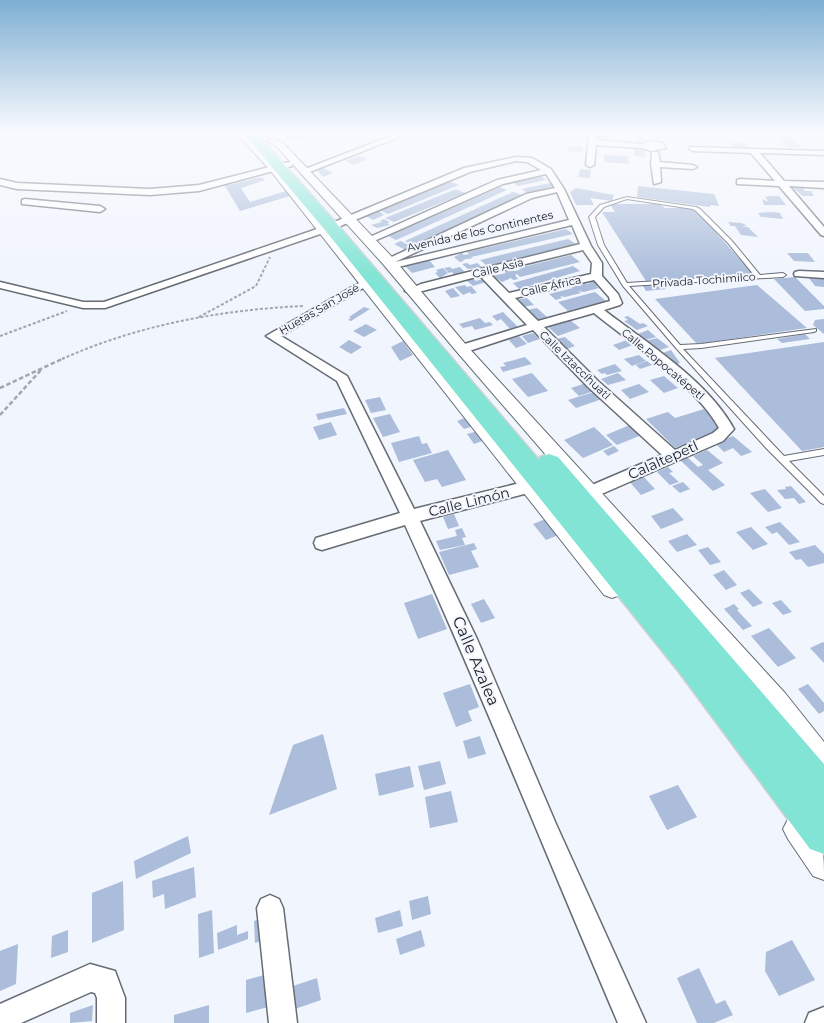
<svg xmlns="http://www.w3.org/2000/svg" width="824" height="1023" font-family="Montserrat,sans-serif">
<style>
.building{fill:#abbdda}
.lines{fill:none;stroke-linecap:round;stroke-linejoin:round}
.service-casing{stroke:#666c74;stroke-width:2}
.minor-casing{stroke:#666c74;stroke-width:3}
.tertiary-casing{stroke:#666c74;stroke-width:2}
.primary-casing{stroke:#d1d1d2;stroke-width:3}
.path-far1{stroke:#a3a6ad;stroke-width:2;stroke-dasharray:3 2;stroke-linecap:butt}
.path{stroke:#a3a6ad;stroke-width:2.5;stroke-dasharray:4.5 2.5;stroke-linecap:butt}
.service{fill:#fff;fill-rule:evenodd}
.minor{fill:#fff;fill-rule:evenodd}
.tertiary{fill:#fff;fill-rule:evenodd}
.primary{fill:#82e4d4;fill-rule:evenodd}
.labels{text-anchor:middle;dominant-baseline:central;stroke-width:4;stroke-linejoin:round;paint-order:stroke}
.far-street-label{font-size:11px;fill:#191b1f;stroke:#f1f5fd}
.street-label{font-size:14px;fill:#191b1f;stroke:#f1f5fd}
.near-street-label{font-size:16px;fill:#191b1f;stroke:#f1f5fd}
</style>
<rect width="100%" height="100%" fill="#f1f5fd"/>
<g class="building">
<path d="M297 134H312L315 137 289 141 285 136Z"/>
<path d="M599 134H609V140H598Z"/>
<path d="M643 134 645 141 636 142 635 134Z"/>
<path d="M779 136H792L800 147H787Z"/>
<path d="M728 141 744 142 748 148 732 147Z"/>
<path d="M568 146 583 147V152L568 151Z"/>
<path d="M634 149 645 150V157L634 156Z"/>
<path d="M604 155 628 156 629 164 605 162Z"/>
<path d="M359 156 367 159 353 165 345 161Z"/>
<path d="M321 167 333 173 323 177 316 169Z"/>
<path d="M580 169 591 170 590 178 578 177Z"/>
<path d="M541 176 546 180 518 186 513 182Z"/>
<path d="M261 177 265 180 241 188 250 202 286 191 290 196 240 211 225 186Z"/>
<path d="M449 181 459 185 388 214 379 210Z"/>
<path d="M550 183 556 186 527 193 522 189Z"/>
<path d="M638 186 714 194 719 206 710 205V207L637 197Z"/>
<path d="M500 187 507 190 396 240 388 236Z"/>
<path d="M792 187H802L805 191H811L814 196H803Z"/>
<path d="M576 188 614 195 612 201 590 198 594 205H576L570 192Z"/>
<path d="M456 189 465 193 394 222 385 218Z"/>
<path d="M513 192 522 195 413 246 405 241Z"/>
<path d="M770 196H779L786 205H764L762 199 769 202 765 197Z"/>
<path d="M610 204H659L665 208H694L755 276 646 281 602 212H615Z"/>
<path d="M379 211 384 215 373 220 366 216Z"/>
<path d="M772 212 780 213 783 219 761 217 758 213Z"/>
<path d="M384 219 390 222 387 223 390 225 377 228 371 225 382 222 380 221Z"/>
<path d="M728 222 742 223 747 226 741 227H748L758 237 741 235 735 226H731Z"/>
<path d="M566 229 573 234 471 257 473 258 462 260 464 261 460 262 454 257 462 253 464 255 469 254 467 252 472 251Z"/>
<path d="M568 239 576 244 487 266 480 260Z"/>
<path d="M401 241 412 247 408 249H410L407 251 394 244Z"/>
<path d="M787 253H808L815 262 794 261Z"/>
<path d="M571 255 580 262 520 277 517 274 515 275 518 279 513 280 511 278 502 282 492 276 506 273 503 270 516 271 521 269 519 268Z"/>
<path d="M429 260 435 267 412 273 405 266Z"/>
<path d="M467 263 470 265 477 263 482 267 468 269 462 264Z"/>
<path d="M573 266 580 271 519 289 513 283Z"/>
<path d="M450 267 452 269 460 267 465 272 454 275 452 272 449 273 444 268Z"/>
<path d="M443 268 448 273 440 278 435 273 438 272 436 270Z"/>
<path d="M795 277 824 306V309L805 311 774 279Z"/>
<path d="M472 278 476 281 483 279 486 282 473 286 466 280Z"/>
<path d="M809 278 824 279V287L815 286Z"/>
<path d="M592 280 599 285 596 286 599 288 584 292 578 291 581 293 565 297 560 296 562 298 556 300 549 294 573 288 570 286 574 285 572 283 582 281 586 284 591 283 588 281Z"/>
<path d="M465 285 467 287 471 286 477 293 471 294 470 292 463 295 455 287Z"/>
<path d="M663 285 666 289 646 291 643 286Z"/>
<path d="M757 285 807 328 697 344 655 299Z"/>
<path d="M453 288 460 296 451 298 445 291Z"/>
<path d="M595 292 606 301 568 311 558 302Z"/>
<path d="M527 298 534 305 523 307 516 300Z"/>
<path d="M364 307 370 309 351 321 348 320 351 318 349 317Z"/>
<path d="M537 308 547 317 536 320 526 310Z"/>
<path d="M503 312 518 327 510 329 501 319 497 321 492 316Z"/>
<path d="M628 316 640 324 643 323 648 326 637 330 624 321 628 320 624 317Z"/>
<path d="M480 318 485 323 490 322 493 325 475 330 472 326 463 328 459 324Z"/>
<path d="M824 319V334L813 325 815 320Z"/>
<path d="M570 320 580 328 558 336 548 327Z"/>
<path d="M366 324 377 330 364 337 353 331Z"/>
<path d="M648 330 656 337 645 340 638 334Z"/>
<path d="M533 333 540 339 528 343 522 336Z"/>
<path d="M805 334 810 339 782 343 777 339Z"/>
<path d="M519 336 527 344 516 348 508 339Z"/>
<path d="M565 337 575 346 567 349 556 339Z"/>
<path d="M657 338 669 347 657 351 645 341Z"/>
<path d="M349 340 351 341 362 347 351 354 339 347Z"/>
<path d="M627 340 633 345 619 350 613 345Z"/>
<path d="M403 341 413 355 400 361 391 347Z"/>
<path d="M824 342V447L802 451 715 358Z"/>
<path d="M671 350 680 363 674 365 660 354Z"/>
<path d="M639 355 646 361 632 366 624 359Z"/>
<path d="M525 357 532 364 503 372 500 367 506 366 503 363Z"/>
<path d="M647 361 652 365 640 369 636 365Z"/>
<path d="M615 364 622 371 607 375 605 373 602 374 597 370Z"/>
<path d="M532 373 548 391 528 397 512 379Z"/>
<path d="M618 373 626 380 608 385 601 379Z"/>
<path d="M664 376 678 388 664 393 650 380Z"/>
<path d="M589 382 597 390 579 396 571 388Z"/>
<path d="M639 384 649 392 630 399 621 390Z"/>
<path d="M597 391 605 398 576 408 568 400Z"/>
<path d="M380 397 386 410 371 413 365 400Z"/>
<path d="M344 408 347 414 318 420 316 414Z"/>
<path d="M704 409 727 429 675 448 646 419 668 412 675 418Z"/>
<path d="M390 414 400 432 383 437 373 418Z"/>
<path d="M467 417 474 426 464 429 457 421Z"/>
<path d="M331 422 337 435 319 440 313 427Z"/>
<path d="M632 424 644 434 617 445 606 435Z"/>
<path d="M594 427 613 445 583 458 564 440Z"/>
<path d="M478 431 485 440 474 444 467 434Z"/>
<path d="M419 436 422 444 427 443 432 453 399 462 391 443Z"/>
<path d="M733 436 752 452 741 456 733 448 724 452 715 443Z"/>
<path d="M614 446 619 451 608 456 603 451Z"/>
<path d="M448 450 466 480 442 487 437 479 425 482 413 460Z"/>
<path d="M707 450 723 463 708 470 725 485 713 491 680 460 687 457 698 467 703 465 693 456Z"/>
<path d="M668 467 673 472 669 473 679 482 670 485 657 472Z"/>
<path d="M642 475 655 489 641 495 628 480Z"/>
<path d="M683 482 690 489 680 493 672 486Z"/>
<path d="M791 486 806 502 799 504 794 498 785 499 777 490 786 489 785 487Z"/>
<path d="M765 489 782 508 768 512 750 493Z"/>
<path d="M673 508 684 520 661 529 651 516Z"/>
<path d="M454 514 459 526 448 529 443 517Z"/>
<path d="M548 518 561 534 546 540 533 524Z"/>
<path d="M780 522 800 542 789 545 777 532 772 534 765 527Z"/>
<path d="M751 527 768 544 753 550 736 532Z"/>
<path d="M462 528 466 537 462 538 465 545 440 550 436 541 457 536 455 530Z"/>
<path d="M687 534 697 545 677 552 668 541Z"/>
<path d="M474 543 477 549 471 551 479 567 449 575 439 552Z"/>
<path d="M815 545 824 554V563L808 567 801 559 796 560 789 552Z"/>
<path d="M708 547 721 562 710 565 698 550Z"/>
<path d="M724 570 737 585 726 590 713 575Z"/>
<path d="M749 589 763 603 753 607 740 593Z"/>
<path d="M432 594 447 629 418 639 404 603Z"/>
<path d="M484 599 495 618 481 623 471 604Z"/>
<path d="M781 600 792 612 783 615 772 603Z"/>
<path d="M734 604 739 609 737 610 752 626 743 630 724 609Z"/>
<path d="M769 628 796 658 778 667 751 636Z"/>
<path d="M823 642 824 643V663L810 648Z"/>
<path d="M470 684 479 707 468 711 472 721 456 727 443 693Z"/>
<path d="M808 684 824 703V711L819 714 798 689Z"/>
<path d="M323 734 337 789 269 815 293 745Z"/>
<path d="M480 736 486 754 468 759 463 741Z"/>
<path d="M440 761 446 784 424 790 418 766Z"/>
<path d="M410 766 414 787 379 796 375 774Z"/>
<path d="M678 785 697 817 667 830 649 796Z"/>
<path d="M451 791 458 822 430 828 425 797Z"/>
<path d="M188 836 191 853 136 879 134 861Z"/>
<path d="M194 867 196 897 165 909 164 894 153 898 152 881Z"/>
<path d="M123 881 124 930 92 943V893Z"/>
<path d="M428 896 431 914 412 920 409 901Z"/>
<path d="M212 910 214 953 199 958 198 914Z"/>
<path d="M400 910 403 926 378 933 375 918Z"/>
<path d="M263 918 265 940 255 943 254 921Z"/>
<path d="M237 925V935L248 931V939L218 950 217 933Z"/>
<path d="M68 930V952L51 958 52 936Z"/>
<path d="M421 930 425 946 400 955 396 939Z"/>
<path d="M792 940 815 980 779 996 765 971 766 952Z"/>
<path d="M18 944 16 984 0 991V951Z"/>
<path d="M699 968 716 1004 725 1000 733 1015 714 1023H697L677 978Z"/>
<path d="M268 974V1007L246 1013V980Z"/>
<path d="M317 978 321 1000 295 1009 293 986Z"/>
<path d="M93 1005 92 1021 70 1023V1013Z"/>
<path d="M209 1005V1023H174V1015Z"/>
</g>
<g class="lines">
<defs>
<path id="service" d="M627 197 696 207 700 209 732 241 760 275 783 273 786 275 783 277 629 286 680 345 701 344 816 329V331L814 332 701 348 683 349 784 456 824 449V455L789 461 824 496V504L821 503 766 448 676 348 623 286 598 245 589 217 600 205ZM627 199 693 209 696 211 728 243 754 275 627 283 604 245 595 217 604 207Z"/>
<g id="minor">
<path d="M396 134H407L307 173 300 171Z"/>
<path d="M589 134H597L596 140 643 144 650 141 663 143 666 148 651 151 643 148 596 145 594 165 590 167 586 165Z"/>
<path d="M690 147 824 151V155L760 153 784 181 824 182V188L789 186 824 227V236L821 235 779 186 737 184V180L740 179 775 181 751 153 693 151 689 149Z"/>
<path d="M652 152H658L660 162 693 165 697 167 693 169 660 167 661 182 654 184 651 164Z"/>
<path d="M516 157 532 158 551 169 564 189 591 246 602 263V276L618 294 622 303 620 305 604 310C648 344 707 380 734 429L723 441 597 496 591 498 585 496 583 492 585 488 662 455 588 387 533 330 466 352H458L456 349 458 346 527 325 480 276 411 294 405 291 421 284 580 244 572 225 398 267 394 266V262L388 264 383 261 526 194 555 188 546 174 503 184 372 242H364L363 240 497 180 541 170 527 162 516 161 470 172 326 232 105 308H83L0 288V282L83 302H104L320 228 464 168ZM557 192 569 220 395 262 532 198ZM583 250 592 263 591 274 509 293 489 273ZM594 280 609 297 610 301 538 321 515 298ZM594 313C630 342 698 388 719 428L713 433 675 450 598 381 544 327Z"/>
<path d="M289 162H292V166L199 191 150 195 17 189 0 185V179L17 183 150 189 199 185Z"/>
<path d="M25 199 100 206 105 209 100 212 22 204V200Z"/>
<path d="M799 271 824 272V278L795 276 794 274 795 272Z"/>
<path d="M366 279 371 282 370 284 281 336 347 376 414 509 528 481 534 483 536 487 534 491 528 493 420 521 477 639 556 824 646 1023H618C547 857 480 689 405 525L322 550 316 548 314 543 316 538 400 513 337 381 266 336Z"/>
<path d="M270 895 279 899 283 908 297 1023H269L257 908 261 899Z"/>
<path d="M90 964 115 971 125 998V1023H97V998L95 993 91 992 21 1023H0V1004Z"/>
<path d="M824 1007V1023H805L809 1013Z"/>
</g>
<g id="tertiary">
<path d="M237 134H247L278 166 491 427 620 581 623 588 620 595 612 598 604 595 270 170Z"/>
<path d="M272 138 283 143 393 258 467 346 785 693 824 742V778L814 774 767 711 457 352 383 264 277 147 267 141Z"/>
<path d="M798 814C824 827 824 852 824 880L813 876 788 839 783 829 788 819Z"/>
</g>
<path id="primary" d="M244 134H257L337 224 539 460 540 457 549 454 558 457 824 764V854L810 849 679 672 325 230Z"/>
</defs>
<use href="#service" class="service-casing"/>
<use href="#minor" class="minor-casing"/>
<use href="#tertiary" class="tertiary-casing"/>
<use href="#primary" class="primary-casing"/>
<g class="path-far1">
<path d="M199 317 256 286 270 257"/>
<path d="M0 336 67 311"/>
<path d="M62 359C138 325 220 310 303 306"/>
</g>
<g class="path">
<path d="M0 388 64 358"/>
<path d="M0 415 41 370"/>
</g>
<use href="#service" class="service"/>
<use href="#minor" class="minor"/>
<use href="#tertiary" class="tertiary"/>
<use href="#primary" class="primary"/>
</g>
<linearGradient id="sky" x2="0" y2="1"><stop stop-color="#7eafd3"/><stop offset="0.48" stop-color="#f9fafe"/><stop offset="1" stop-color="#f9fafe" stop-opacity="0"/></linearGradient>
<rect width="824" height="277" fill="url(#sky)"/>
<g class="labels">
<g class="far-street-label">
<text transform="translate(480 231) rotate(-13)">Avenida de los Continentes</text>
<text transform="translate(498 268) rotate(-14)">Calle Asia</text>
<text transform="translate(704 280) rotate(-4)">Privada Tochimilco</text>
<text transform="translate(551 286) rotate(-13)">Calle África</text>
<text transform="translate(319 309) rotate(-30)">Huetas San José</text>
<text transform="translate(663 364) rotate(40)">Calle Popocatépetl</text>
<text transform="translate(575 365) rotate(44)">Calle Iztaccíhuatl</text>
</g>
<g class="street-label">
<text transform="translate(663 460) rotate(-24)">Calaltepetl</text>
<text transform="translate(469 502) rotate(-14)">Calle Limón</text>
</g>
<g class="near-street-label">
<text transform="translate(476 661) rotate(67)">Calle Azalea</text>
</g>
</g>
</svg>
